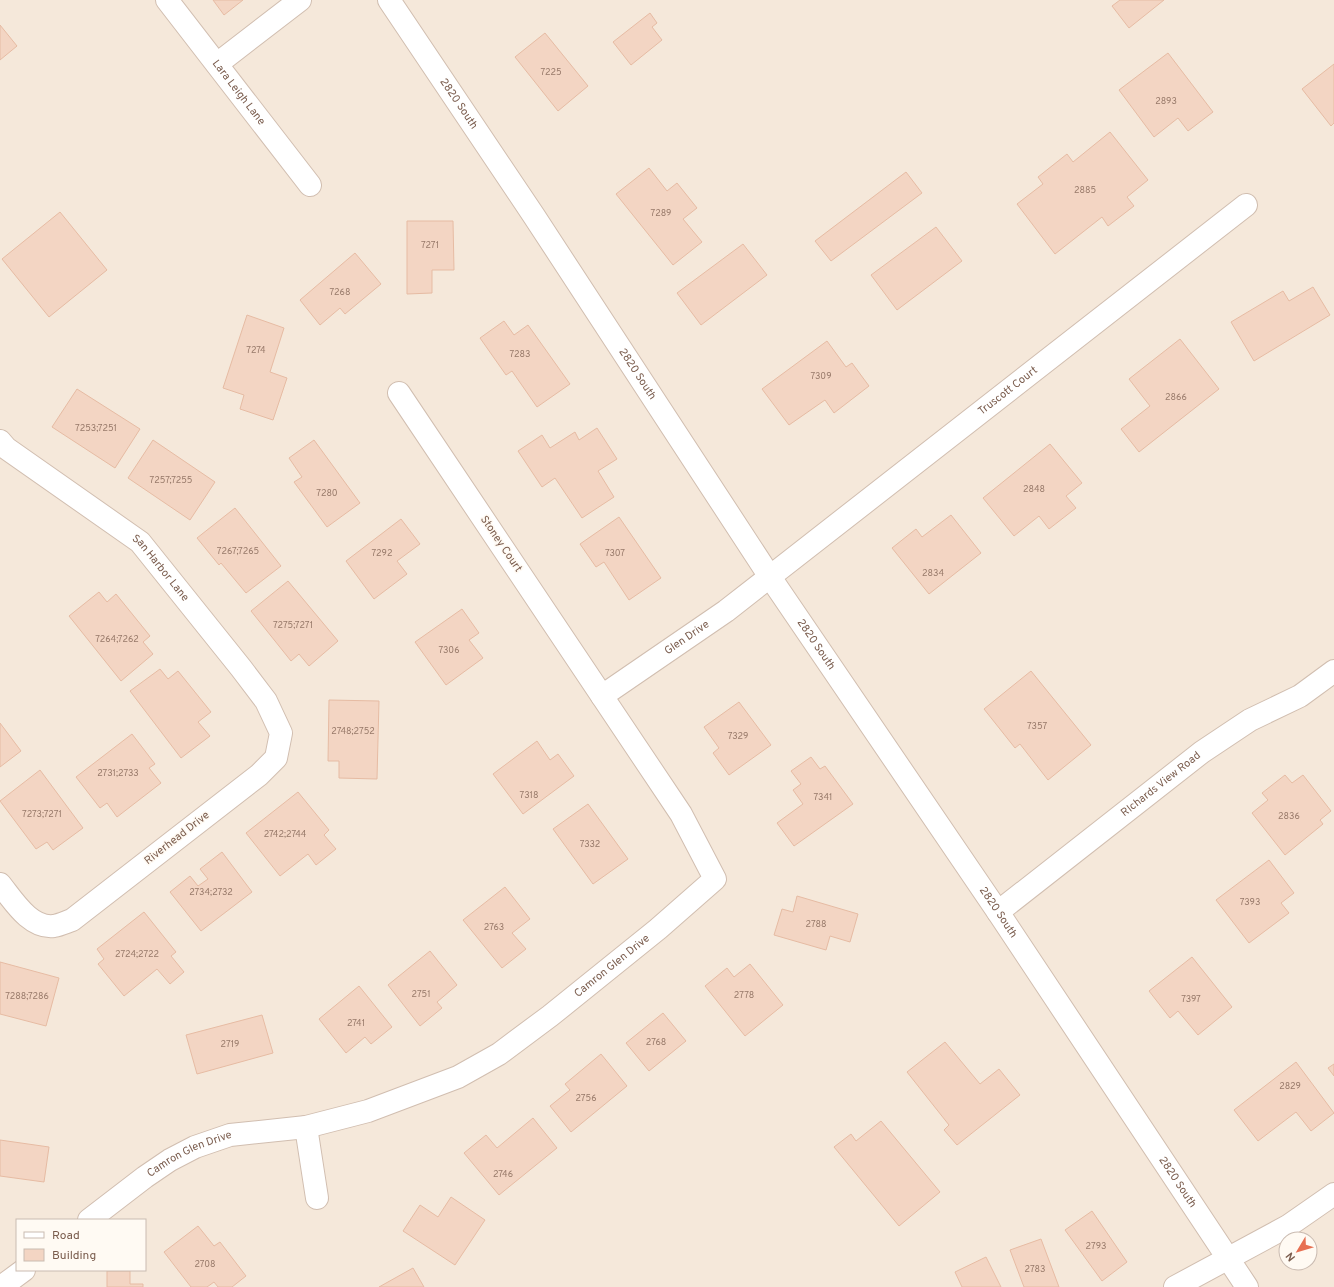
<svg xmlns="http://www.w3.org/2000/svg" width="1334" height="1287" font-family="Overpass,sans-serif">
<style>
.residential{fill:#f5e8da;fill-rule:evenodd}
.building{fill:#f3d5c3;stroke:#e6bba3}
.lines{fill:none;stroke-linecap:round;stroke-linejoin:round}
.minor-casing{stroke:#d1beb0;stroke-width:24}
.tertiary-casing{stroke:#d1beb0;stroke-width:24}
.minor{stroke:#fff;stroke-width:22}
.tertiary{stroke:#fff;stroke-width:22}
.labels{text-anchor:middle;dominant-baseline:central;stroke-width:3;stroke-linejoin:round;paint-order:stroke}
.number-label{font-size:9px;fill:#987a6a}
.street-label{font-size:11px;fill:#7a5c4d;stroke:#fffaf3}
</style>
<rect width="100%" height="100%" fill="#fdf6ec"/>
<path class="residential" d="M0 0H1334V1287H0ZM17 1220H145V1270H17ZM1286 1239H1310V1263H1286Z"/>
<g class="building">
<path d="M213 0H243L224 15Z"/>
<path d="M1120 0H1164L1129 28 1112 6Z"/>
<path d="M650 13 657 23 652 27 662 40 631 65 613 42Z"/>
<path d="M0 25 17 46 0 60Z"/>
<path d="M545 33 588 86 558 111 515 57Z"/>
<path d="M1168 53 1213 112 1188 131 1178 118 1154 137 1119 90Z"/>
<path d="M1334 64V123L1331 126 1302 89Z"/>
<path d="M1110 132 1148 180 1127 197 1134 206 1108 226 1102 217 1055 254 1017 204 1043 184 1038 177 1067 154 1073 162Z"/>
<path d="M649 168 667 191 677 183 697 208 683 219 702 242 673 265 616 194Z"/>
<path d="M906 172 922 193 831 261 815 241Z"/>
<path d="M60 212 107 270 49 317 2 259Z"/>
<path d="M407 221H453L454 270H432V293L407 294Z"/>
<path d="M936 227 962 261 897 310 871 275Z"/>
<path d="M743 244 767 275 701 325 677 293Z"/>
<path d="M355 253 381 284 345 314 340 308 320 325 300 300Z"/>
<path d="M1313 287 1330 315 1254 361 1231 322 1283 291 1289 301Z"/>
<path d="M247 315 284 328 270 372 287 378 273 420 240 409 244 395 223 388Z"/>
<path d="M504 321 514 335 528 325 570 384 537 407 512 371 506 375 480 338Z"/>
<path d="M1180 339 1219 389 1139 452 1121 429 1150 406 1129 379Z"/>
<path d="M827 341 846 367 852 363 869 386 834 413 825 400 789 425 762 389Z"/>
<path d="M77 389 140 429 115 468 52 427Z"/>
<path d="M597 428 617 459 598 471 614 497 582 518 555 478 542 487 518 451 542 435 550 448 575 432 579 440Z"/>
<path d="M153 440 215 482 190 520 128 478Z"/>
<path d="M314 440 360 503 327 527 294 482 302 477 289 458Z"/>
<path d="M1050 444 1082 483 1066 496 1076 508 1049 529 1039 516 1014 536 983 498Z"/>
<path d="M235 508 281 566 246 593 221 563 219 565 197 538Z"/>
<path d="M951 515 981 553 929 594 892 548 916 529 922 537Z"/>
<path d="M619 517 661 578 629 600 604 562 596 567 580 544Z"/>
<path d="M401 519 420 544 397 561 407 574 374 599 346 561Z"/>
<path d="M288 581 338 641 309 666 299 654 291 661 251 611Z"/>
<path d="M99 592 107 602 116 594 150 636 143 642 153 654 121 681 69 616Z"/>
<path d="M462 609 479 633 469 640 483 658 446 685 415 642Z"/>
<path d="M160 669 168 679 178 671 211 712 198 722 210 736 181 758 130 691Z"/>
<path d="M1031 671 1091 745 1048 780 1020 744 1015 748 984 709Z"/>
<path d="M329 700 379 701 377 779 339 778V761H328Z"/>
<path d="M739 702 771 745 729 775 713 753 719 748 704 727Z"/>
<path d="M0 723 21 751 0 767Z"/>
<path d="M132 734 155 764 149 768 161 783 117 817 107 803 100 808 76 777Z"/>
<path d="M537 741 550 760 558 754 574 776 523 814 493 774Z"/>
<path d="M811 757 820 769 825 766 853 804 794 846 777 823 803 804 793 790 801 784 791 771Z"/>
<path d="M40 770 83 828 53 850 47 842 36 849 0 801Z"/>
<path d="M1285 775 1292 783 1303 775 1331 811 1320 820 1323 824 1285 855 1252 813 1268 800 1262 793Z"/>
<path d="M298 792 329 830 324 835 336 849 316 865 308 854 280 876 246 833Z"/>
<path d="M588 804 628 859 593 884 553 829Z"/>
<path d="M222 852 252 892 201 931 170 892 190 876 198 886 208 879 200 869Z"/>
<path d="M1269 860 1294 893 1281 903 1289 913 1249 943 1216 900Z"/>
<path d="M505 887 530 919 512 933 526 949 502 968 463 920Z"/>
<path d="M797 896 858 914 850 942 830 936 826 950 774 935 782 909 793 912Z"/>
<path d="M144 912 176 952 171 956 184 972 170 984 157 969 124 996 98 964 104 959 97 949Z"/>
<path d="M430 951 457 985 437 1002 442 1008 420 1026 388 985Z"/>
<path d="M1192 957 1232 1007 1198 1035 1178 1011 1170 1018 1149 991Z"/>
<path d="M0 962 59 978 46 1026 0 1014Z"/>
<path d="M750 964 783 1005 745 1036 705 986 727 968 734 977Z"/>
<path d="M359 986 392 1027 371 1044 365 1037 346 1053 319 1019Z"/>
<path d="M663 1013 686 1041 649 1071 626 1043Z"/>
<path d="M262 1015 273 1053 197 1074 186 1035Z"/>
<path d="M945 1042 980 1084 999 1069 1020 1095 957 1145 944 1130 949 1125 907 1072Z"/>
<path d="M601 1054 627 1086 571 1132 550 1106 570 1090 565 1084Z"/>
<path d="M1296 1062 1334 1113 1311 1131 1296 1112 1258 1141 1234 1110Z"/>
<path d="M1334 1064V1076L1328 1068Z"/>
<path d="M533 1118 557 1148 499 1195 464 1153 486 1135 497 1148Z"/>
<path d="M881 1121 940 1192 899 1226 834 1147 851 1134 856 1141Z"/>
<path d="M0 1140 49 1147 44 1182 0 1176Z"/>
<path d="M451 1197 485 1220 455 1265 403 1231 420 1205 438 1217Z"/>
<path d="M1092 1211 1127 1262 1102 1281 1065 1230Z"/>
<path d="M198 1226 214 1246 220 1242 246 1276 232 1287H218L214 1282 207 1287H191L164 1252Z"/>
<path d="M1041 1239 1059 1287H1024L1010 1250Z"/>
<path d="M986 1257 1001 1287H962L955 1272Z"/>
<path d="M413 1268 424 1287H379Z"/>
<path d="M107 1271H130V1284H143V1287H107Z"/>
</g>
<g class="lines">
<defs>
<g id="minor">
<path id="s1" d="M167 0 310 185"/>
<path d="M217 64 300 0"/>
<path id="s2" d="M0 441 6 448 140 542 241 668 266 701 281 733 276 758 259 775 72 920C66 922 60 925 54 926 30 929 13 900 0 884"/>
<path id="s3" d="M602 696 726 611 1246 205"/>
<path id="s4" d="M998 912 1202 752 1250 720 1300 696 1334 671"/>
<path d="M306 1127 317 1198"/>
<path id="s5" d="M89 1220 145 1177 170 1160 195 1147 230 1135 306 1127 368 1111 458 1077 499 1054 550 1016 658 929 715 879 681 814 399 393"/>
<path d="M1 1287 24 1270"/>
<path d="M1175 1287 1288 1226 1334 1194"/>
</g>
<g id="tertiary">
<path id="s6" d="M389 0 534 216 770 577 998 912 1247 1287"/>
</g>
</defs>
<use href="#minor" class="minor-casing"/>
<use href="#tertiary" class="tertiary-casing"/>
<use href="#minor" class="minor"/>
<use href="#tertiary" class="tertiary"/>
</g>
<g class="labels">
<g class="number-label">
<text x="551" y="72">7225</text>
<text x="1166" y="101">2893</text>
<text x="1085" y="190">2885</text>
<text x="661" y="213">7289</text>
<text x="430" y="245">7271</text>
<text x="340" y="292">7268</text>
<text x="256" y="350">7274</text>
<text x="520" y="354">7283</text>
<text x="821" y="376">7309</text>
<text x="1176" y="397">2866</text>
<text x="96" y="428">7253;7251</text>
<text x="171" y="480">7257;7255</text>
<text x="1034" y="489">2848</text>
<text x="327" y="493">7280</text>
<text x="238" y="551">7267;7265</text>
<text x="382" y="553">7292</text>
<text x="615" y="553">7307</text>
<text x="933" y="573">2834</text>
<text x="293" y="625">7275;7271</text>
<text x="117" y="639">7264;7262</text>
<text x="449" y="650">7306</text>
<text x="1037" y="726">7357</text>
<text x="353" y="731">2748;2752</text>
<text x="738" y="736">7329</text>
<text x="118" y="773">2731;2733</text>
<text x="529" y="795">7318</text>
<text x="823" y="797">7341</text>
<text x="42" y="814">7273;7271</text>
<text x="1289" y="816">2836</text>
<text x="285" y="834">2742;2744</text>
<text x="590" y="844">7332</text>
<text x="211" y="892">2734;2732</text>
<text x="1250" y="902">7393</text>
<text x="816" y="924">2788</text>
<text x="494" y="927">2763</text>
<text x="137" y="954">2724;2722</text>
<text x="421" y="994">2751</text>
<text x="744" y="995">2778</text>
<text x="27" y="996">7288;7286</text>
<text x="1191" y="999">7397</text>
<text x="356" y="1023">2741</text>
<text x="656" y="1042">2768</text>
<text x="230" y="1044">2719</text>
<text x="1290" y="1086">2829</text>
<text x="586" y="1098">2756</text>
<text x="503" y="1174">2746</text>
<text x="1096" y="1246">2793</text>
<text x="205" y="1264">2708</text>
<text x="1035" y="1269">2783</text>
</g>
<g class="street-label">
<text stroke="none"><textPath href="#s1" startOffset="117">Lara Leigh Lane</textPath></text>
<text stroke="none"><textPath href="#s6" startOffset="125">2820 South</textPath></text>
<text stroke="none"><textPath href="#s6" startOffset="449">2820 South</textPath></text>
<text stroke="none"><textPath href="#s3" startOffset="508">Truscott Court</textPath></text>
<text transform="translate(501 544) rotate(56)">Stoney Court</text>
<text stroke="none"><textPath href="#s2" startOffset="206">San Harbor Lane</textPath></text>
<text stroke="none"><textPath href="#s3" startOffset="103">Glen Drive</textPath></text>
<text stroke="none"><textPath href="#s6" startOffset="773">2820 South</textPath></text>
<text stroke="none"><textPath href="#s4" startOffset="207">RIchards View Road</textPath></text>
<text transform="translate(177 838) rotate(-38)">Riverhead Drive</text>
<text stroke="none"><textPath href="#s6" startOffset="1097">2820 South</textPath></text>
<text stroke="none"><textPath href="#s5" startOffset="593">Camron Glen Drive</textPath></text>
<text stroke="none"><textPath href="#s5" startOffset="121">Camron Glen Drive</textPath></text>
<text stroke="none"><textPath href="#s6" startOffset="1421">2820 South</textPath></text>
</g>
</g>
<rect x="16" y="1219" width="130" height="52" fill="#fffaf3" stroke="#cabbb1"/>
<rect x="24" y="1232" width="20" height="6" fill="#ffffff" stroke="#cabbb1"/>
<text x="52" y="1239" font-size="12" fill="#7a5c4d">Road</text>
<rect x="24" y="1249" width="20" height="12" fill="#f3d5c3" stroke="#cabbb1"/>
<text x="52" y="1259" font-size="12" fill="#7a5c4d">Building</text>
<g transform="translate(1298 1251) rotate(232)"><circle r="19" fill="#fffaf3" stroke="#cabbb1"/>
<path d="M0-3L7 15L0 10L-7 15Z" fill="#e76f51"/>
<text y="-6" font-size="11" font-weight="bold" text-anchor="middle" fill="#7a5c4d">N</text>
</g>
</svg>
